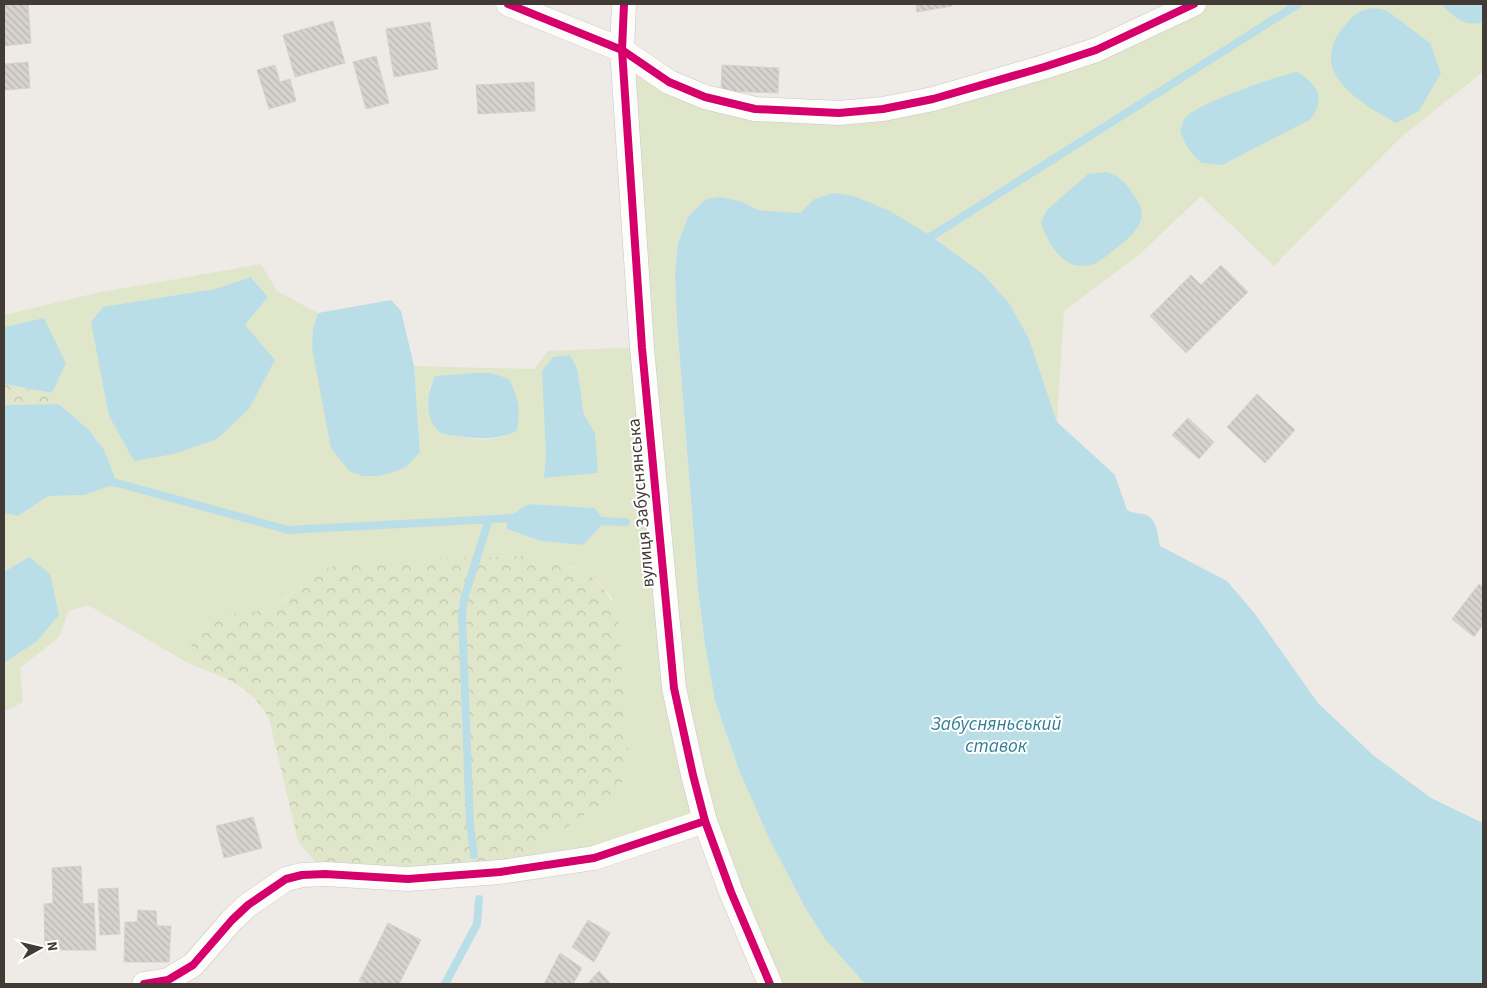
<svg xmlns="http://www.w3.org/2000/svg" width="1487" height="988" font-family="'Source Sans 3',sans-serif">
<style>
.grass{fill:#e0e6c9;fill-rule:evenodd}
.forest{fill:url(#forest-crowns)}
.water{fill:#badee8}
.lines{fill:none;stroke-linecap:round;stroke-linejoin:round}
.stream{stroke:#badee8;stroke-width:8}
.building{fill:url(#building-back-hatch);stroke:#d6d1cd}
.street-casing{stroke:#cac7c3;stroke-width:25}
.street{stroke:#fcfcfb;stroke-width:24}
.cycleway-casing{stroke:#fff;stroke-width:11}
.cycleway{stroke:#d6006c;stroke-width:8}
.labels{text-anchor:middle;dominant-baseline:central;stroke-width:4;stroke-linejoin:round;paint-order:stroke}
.street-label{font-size:18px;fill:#423a35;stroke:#fff}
.water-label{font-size:19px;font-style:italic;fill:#337e96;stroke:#fff}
</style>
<defs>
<pattern id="forest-crowns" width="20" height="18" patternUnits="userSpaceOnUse" patternTransform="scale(1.25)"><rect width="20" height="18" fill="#e0e6c9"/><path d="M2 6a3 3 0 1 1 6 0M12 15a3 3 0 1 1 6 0" fill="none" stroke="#c1c6ad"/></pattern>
<pattern id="building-back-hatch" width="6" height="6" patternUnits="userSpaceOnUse" patternTransform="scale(1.25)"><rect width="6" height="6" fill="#d6d2ce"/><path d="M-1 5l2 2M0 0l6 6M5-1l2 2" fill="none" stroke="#b9b5b2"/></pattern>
</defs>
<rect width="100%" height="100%" fill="#eeebe7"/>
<path class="grass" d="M1194 4H1483V72L1399 139 1274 266 1201 196 1140 254 1064 311 1057 422 1029 339 1009 303 983 274 931 236 814 199 800 213 758 210 740 201 706 199 688 217 678 243 675 272 677 323 698 589 705 645 715 701 739 770 825 939 865 984H770L705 821 500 872 607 800 612 598 598 581 575 567 525 556 359 560 309 578 275 607 259 612 222 616 194 637 188 663 88 605 69 611 59 637 20 668 23 702 4 712V663L36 642 30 557 4 572V513L18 516 48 496 85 495 116 482C109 463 103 445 89 430 76 417 61 409 52 393L66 363 44 318 4 327V315L96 293 261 264 277 291 318 313 313 328 362 476C393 475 397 471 420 452L414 366 534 369 548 351 642 347 622 50 731 105 933 99ZM252 277 268 297 245 325 215 289ZM570 355 577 368 584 415 545 478 546 455ZM474 373H491L502 437 481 440 442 434 429 388 435 376ZM529 504 594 508 605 522 582 545 540 541 507 529 506 518Z"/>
<g class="forest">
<path d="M4 384 52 393 59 404 4 405Z"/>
<path d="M526 556C572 567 602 567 618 618L629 763 622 782 607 800 500 872 325 874 298 841 269 719C250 683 224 678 188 663 191 650 192 633 203 624 219 610 253 616 273 607 286 602 297 587 309 578 323 568 341 564 359 560Z"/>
</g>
<g class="water">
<path d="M1441 4H1483V22C1465 28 1453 16 1441 4Z"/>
<path d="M1373 8 1386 10 1430 43 1441 73 1419 111 1396 123C1363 104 1307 74 1342 29 1352 17 1357 10 1373 8Z"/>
<path d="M1298 72C1318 86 1326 97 1311 119L1222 165 1202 163 1195 157 1186 145 1180 131C1182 127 1183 120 1186 117 1196 104 1281 74 1298 72Z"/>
<path d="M1106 172C1119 176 1124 181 1132 192 1136 198 1141 205 1142 213 1142 227 1129 238 1119 246 1110 252 1101 263 1090 265 1064 272 1047 243 1041 222L1047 210 1088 174Z"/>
<path d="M834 193 854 196 890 211 931 236 983 274 1009 303 1029 339 1057 422 1115 475 1127 510C1133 513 1136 513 1143 514 1158 517 1157 534 1160 546L1227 581 1255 614 1318 703 1373 755 1431 798 1483 823V984H865L825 939 806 909 769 838 739 770 715 701 705 645 698 589 677 323 675 272 678 243 688 217 706 199 720 197 740 201 758 210 800 213 814 199Z"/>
<path d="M251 277 268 297 245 325 275 360 249 409 217 439 174 454 134 461 109 416 91 322 103 307 215 289Z"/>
<path d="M391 300 401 311 414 366 420 452 407 466 397 471 379 476H362L349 471 331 448 312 348 313 328 318 313Z"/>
<path d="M44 318 66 363 52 393 4 384V327Z"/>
<path d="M570 355 577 368 584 415 595 433 598 473 544 478 546 455 542 371 553 357Z"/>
<path d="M474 373H491L509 379C518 397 521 410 517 431 496 440 479 439 456 436 452 435 445 435 441 433 423 420 427 393 435 376Z"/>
<path d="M59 404 89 430 104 450 117 483 85 495 48 496 18 516 4 513V405Z"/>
<path d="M529 504 595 508 605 522 583 545 540 541 507 529 506 518Z"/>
<path d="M29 557 50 574 59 615 36 642 4 663V572Z"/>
</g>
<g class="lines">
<g class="stream">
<path d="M924 241 1298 4"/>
<path d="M108 482 117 483 288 530 514 518"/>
<path d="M596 521 626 522"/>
<path d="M474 855 470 824 462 615 464 599 489 519"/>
<path d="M445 984 477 924 479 899"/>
</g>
</g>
<g class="building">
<path d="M4 4H28L31 43 4 46Z"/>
<path d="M916 4H952V6L917 12Z"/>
<path d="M333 21 345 63 295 77 283 35Z"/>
<path d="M430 22 438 69 394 77 386 29Z"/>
<path d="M376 56 389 103 366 109 353 62Z"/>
<path d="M28 62 30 88 4 90V64Z"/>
<path d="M275 65 280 82 290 79 296 101 269 109 257 70Z"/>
<path d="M722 65 779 68 778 93 721 91Z"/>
<path d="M534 82 535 111 478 114 476 85Z"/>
<path d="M1221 265 1248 292 1186 353 1150 316 1191 275 1201 285Z"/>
<path d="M1257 394 1295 430 1265 463 1227 427Z"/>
<path d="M1188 418 1214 442 1199 459 1172 435Z"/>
<path d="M1479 584 1483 587V624L1474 637 1452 619Z"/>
<path d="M253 817 262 848 224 858 216 826Z"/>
<path d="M81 866 83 904 94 903 96 950H45L44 904 53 903 52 868Z"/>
<path d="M118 888 120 934 100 935 98 889Z"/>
<path d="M138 910 156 911 157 926H171L169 962H124L125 922H137Z"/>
<path d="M588 920 610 933 594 962 572 947Z"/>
<path d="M388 923 421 940 399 984H365L359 981Z"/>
<path d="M560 953 582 968 573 984H544Z"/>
<path d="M599 971 611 984H587Z"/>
</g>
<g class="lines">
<defs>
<g id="street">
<path d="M508 4 622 50 669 82 705 97 755 109 839 113 883 109 933 99 1044 67 1096 50 1194 4"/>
<path d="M624 4 622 50 642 348 674 688 693 775 705 821 731 892 770 984"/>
<path d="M144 984 168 980 193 965 232 920 248 905 286 879 302 875 325 874 408 879 500 872 594 858 705 821"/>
</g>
</defs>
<use href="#street" class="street-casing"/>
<use href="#street" class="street"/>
<defs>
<g id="cycleway">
<path d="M508 4 622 50 669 82 705 97 755 109 839 113 883 109 933 99 1044 67 1096 50 1194 4"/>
<path d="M624 4 622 50 642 348 674 688 693 775 705 821 731 892 770 984"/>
<path d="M144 984 168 980 193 965 232 920 248 905 286 879 302 875 325 874 408 879 500 872 594 858 705 821"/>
</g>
</defs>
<use href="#cycleway" class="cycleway-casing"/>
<use href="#cycleway" class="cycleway"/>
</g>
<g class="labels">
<g class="street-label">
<text transform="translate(641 503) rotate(-95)">вулиця Забуснянська</text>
</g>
<g class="water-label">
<text x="996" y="724">Забусняньський<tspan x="996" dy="22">ставок</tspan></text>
</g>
</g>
<rect width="1487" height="988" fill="none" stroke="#423a35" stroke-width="10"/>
<g transform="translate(40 948) rotate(82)" stroke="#ffffff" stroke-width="4" paint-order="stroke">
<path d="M0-4L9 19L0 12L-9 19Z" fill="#423a35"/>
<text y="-8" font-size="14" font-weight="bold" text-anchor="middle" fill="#423a35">N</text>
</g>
</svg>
